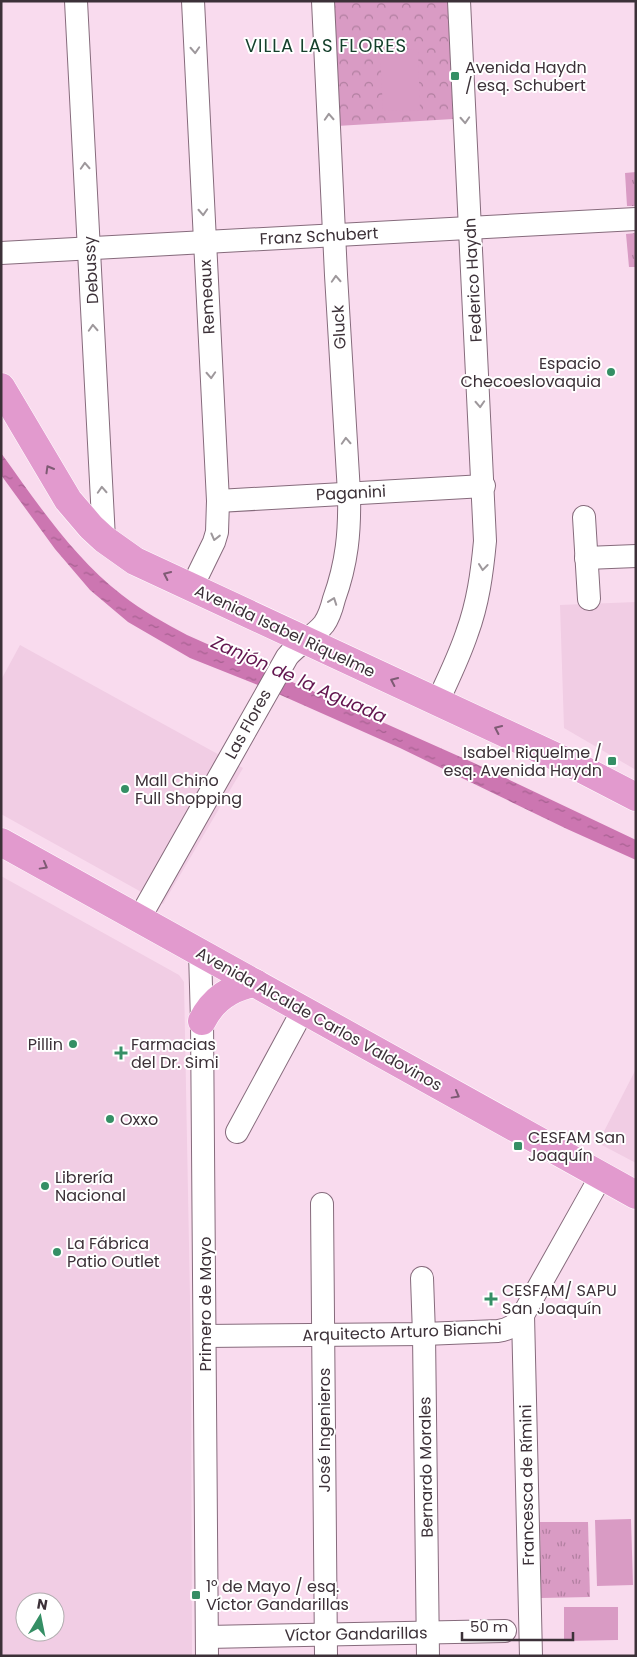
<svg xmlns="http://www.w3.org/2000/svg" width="637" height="1657" font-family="Poppins,sans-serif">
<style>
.built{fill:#f1cde4;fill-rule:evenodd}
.grass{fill:url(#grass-tufts)}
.park{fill:url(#park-crowns)}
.pitch{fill:#d99bc4}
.water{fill:url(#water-ripples)}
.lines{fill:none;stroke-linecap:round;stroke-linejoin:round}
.minor-casing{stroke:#866b7c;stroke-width:24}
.major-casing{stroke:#fff;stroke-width:29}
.minor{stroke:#fff;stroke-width:22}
.major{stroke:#e29ace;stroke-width:28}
.oneway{stroke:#9e989c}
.oneway2{stroke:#7e5b74}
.poi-dot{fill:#358f65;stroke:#fff;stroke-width:2}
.labels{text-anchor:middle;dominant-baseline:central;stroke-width:4;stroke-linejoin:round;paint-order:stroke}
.poi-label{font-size:16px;fill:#3c3138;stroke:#fff;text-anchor:start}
.street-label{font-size:16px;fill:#3c3138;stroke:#fff}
.neighbourhood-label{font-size:18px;letter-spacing:1px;fill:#16412d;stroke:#fff}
.water-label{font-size:18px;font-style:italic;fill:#62154f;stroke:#fff}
</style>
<defs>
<pattern id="grass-tufts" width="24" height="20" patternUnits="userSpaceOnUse" patternTransform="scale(1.25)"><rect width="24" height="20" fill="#d99bc4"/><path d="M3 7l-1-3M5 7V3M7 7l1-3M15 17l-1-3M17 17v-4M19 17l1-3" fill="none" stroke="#b17fa0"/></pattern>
<pattern id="park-crowns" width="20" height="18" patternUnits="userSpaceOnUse" patternTransform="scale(1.25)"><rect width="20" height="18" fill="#d99bc4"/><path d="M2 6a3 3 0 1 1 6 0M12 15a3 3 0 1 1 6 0" fill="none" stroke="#b17fa0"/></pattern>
<pattern id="water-ripples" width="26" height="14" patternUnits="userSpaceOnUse" patternTransform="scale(1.25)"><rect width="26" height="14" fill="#cc76b1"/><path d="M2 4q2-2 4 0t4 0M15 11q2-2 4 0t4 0" fill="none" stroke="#a76191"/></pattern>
</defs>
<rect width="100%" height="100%" fill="#f9dbee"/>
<g class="built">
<path d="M636 602V770L564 728 560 605Z"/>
<path d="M20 645 243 768 163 904 1 814V680Z"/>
<path d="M1 876 179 975 184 982 191 1351 192 1656H1ZM25 1602H55V1632H25Z"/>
<path d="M636 1069V1163L598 1143Z"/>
</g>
<g class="grass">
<path d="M636 172V206H627L625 173Z"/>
<path d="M636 233V267H629L626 234Z"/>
<path d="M540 1522H588L590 1597 541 1598Z"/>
</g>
<path class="park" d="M331 1H448L453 119 337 126Z"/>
<g class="pitch">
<path d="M418 49 420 110 383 111 380 50Z"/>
<path d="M631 1519 633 1585 597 1586 595 1520Z"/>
<path d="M564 1607H618V1640L564 1641Z"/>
</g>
<path class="water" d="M1 453C38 504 72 556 122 595 142 611 165 623 187 635L474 763 636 840V860L567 829 400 748 258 685 190 658 128 622 90 590 55 549 1 475Z"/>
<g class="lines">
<defs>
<g id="minor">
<path d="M76 1 104 539"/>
<path d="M1 253 636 219"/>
<path d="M218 501 484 486"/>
<path d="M584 517 589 599"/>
<path d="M586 558 636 556"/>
<path d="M192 587 214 542 217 532 218 501 193 1"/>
<path d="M438 701C448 679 459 657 467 633 478 603 482 573 485 541L459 1"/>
<path d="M139 919 287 657C297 644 314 637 324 624 329 617 332 607 334 599 347 563 350 532 349 493L336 275 323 1"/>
<path d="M200 952 202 1021 207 1656"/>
<path d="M237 1132 303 1010"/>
<path d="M322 1204 326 1656"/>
<path d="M422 1278 424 1334 428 1656"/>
<path d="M523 1315 531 1656"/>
<path d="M205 1336 424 1334 498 1331C510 1329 516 1325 523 1315L601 1176"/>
<path d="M207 1637 505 1631"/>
</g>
<g id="major">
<path d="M1 387 68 500 91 527 104 539 135 561 580 768 636 797"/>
<path d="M1 842 636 1195"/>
<path d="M202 1021C213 999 231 987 255 983"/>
</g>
</defs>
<use href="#minor" class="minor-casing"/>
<use href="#major" class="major-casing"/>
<use href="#minor" class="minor"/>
<use href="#major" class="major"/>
</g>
<defs><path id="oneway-chevron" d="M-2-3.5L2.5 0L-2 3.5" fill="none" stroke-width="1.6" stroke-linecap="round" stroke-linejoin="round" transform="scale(1.25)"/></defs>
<g class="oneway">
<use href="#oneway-chevron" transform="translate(195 50) rotate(87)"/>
<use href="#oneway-chevron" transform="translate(329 117) rotate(-93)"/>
<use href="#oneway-chevron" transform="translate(465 120) rotate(87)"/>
<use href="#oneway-chevron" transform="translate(85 166) rotate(-93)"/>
<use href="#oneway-chevron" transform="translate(203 212) rotate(87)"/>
<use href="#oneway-chevron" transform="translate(336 279) rotate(-93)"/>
<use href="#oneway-chevron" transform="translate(93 328) rotate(-93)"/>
<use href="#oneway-chevron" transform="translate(211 375) rotate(87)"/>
<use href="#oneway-chevron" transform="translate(480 404) rotate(87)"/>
<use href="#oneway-chevron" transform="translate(346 441) rotate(-93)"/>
<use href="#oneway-chevron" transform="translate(102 490) rotate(-93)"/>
<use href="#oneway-chevron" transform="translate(215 537) rotate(104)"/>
<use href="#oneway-chevron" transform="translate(483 567) rotate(97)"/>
<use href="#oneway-chevron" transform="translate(333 601) rotate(-70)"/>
</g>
<g class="oneway2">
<use href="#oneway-chevron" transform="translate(49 469) rotate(-120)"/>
<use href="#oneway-chevron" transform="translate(167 575) rotate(-155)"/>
<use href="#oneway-chevron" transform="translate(394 681) rotate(-155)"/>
<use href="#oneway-chevron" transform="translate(498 729) rotate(-155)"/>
<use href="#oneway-chevron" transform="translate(44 866) rotate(29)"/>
<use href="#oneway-chevron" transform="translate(456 1095) rotate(29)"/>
</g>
<g class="poi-dot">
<rect x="450" y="71" width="10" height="10" rx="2.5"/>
<circle cx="611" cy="372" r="5"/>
<rect x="607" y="756" width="10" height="10" rx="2.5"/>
<circle cx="125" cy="789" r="5"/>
<circle cx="73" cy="1044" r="5"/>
<path d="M118.5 1045.5h5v5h5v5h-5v5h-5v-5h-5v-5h5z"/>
<circle cx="110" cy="1119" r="5"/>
<rect x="513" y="1141" width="10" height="10" rx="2.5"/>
<circle cx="45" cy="1186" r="5"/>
<circle cx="57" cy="1252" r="5"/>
<path d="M488.5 1291.5h5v5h5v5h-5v5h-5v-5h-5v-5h5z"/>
<rect x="191" y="1590" width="10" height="10" rx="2.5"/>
</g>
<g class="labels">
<g class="poi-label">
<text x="465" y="67">Avenida Haydn<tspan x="465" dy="18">/ esq. Schubert</tspan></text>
<text x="601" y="363" text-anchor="end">Espacio<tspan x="601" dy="18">Checoeslovaquia</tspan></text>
<text x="602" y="752" text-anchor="end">Isabel Riquelme /<tspan x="602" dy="18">esq. Avenida Haydn</tspan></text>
<text x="135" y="780">Mall Chino<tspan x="135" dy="18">Full Shopping</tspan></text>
<text x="63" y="1044" text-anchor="end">Pillin</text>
<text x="131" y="1044">Farmacias<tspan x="131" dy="18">del Dr. Simi</tspan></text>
<text x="120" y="1119">Oxxo</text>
<text x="528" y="1137">CESFAM San<tspan x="528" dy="18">Joaquín</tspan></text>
<text x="55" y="1177">Librería<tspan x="55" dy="18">Nacional</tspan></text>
<text x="67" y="1243">La Fábrica<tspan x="67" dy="18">Patio Outlet</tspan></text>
<text x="502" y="1290">CESFAM/ SAPU<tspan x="502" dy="18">San Joaquín</tspan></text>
<text x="206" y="1586">1° de Mayo / esq.<tspan x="206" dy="18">Víctor Gandarillas</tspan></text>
</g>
<g class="street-label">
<text transform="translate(319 236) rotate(-3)">Franz Schubert</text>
<text transform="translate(91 270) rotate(-93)">Debussy</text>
<text transform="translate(473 280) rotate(-93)">Federico Haydn</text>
<text transform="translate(207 297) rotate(-93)">Remeaux</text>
<text transform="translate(339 327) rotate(-93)">Gluck</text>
<text transform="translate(351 493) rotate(-3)">Paganini</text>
<text transform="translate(285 631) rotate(25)">Avenida Isabel Riquelme</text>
<text transform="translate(248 724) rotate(-61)">Las Flores</text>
<text transform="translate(319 1019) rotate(29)">Avenida Alcalde Carlos Valdovinos</text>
<text transform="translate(205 1304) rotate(-90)">Primero de Mayo</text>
<text transform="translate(402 1332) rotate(-2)">Arquitecto Arturo Bianchi</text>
<text transform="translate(324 1430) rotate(-90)">José Ingenieros</text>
<text transform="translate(426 1467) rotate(-91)">Bernardo Morales</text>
<text transform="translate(527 1485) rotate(-91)">Francesca de Rímini</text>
<text transform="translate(356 1634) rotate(-1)">Víctor Gandarillas</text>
</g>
<g class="neighbourhood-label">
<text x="326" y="45">VILLA LAS FLORES</text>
</g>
<g class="water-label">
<text transform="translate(299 679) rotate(24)">Zanjón de la Aguada</text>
</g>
</g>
<rect width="637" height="1657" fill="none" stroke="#3c3138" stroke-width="5"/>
<g transform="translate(40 1617) rotate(10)"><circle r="24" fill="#ffffff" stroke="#b1adaf"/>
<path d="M0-4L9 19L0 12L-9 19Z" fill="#358f65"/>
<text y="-8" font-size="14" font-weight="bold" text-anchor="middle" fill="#3c3138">N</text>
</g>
<path d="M462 1632v8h111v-8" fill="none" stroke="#3c3138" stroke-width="2.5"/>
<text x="470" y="1632" font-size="15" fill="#3c3138" stroke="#ffffff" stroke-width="4" paint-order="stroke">50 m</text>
</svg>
